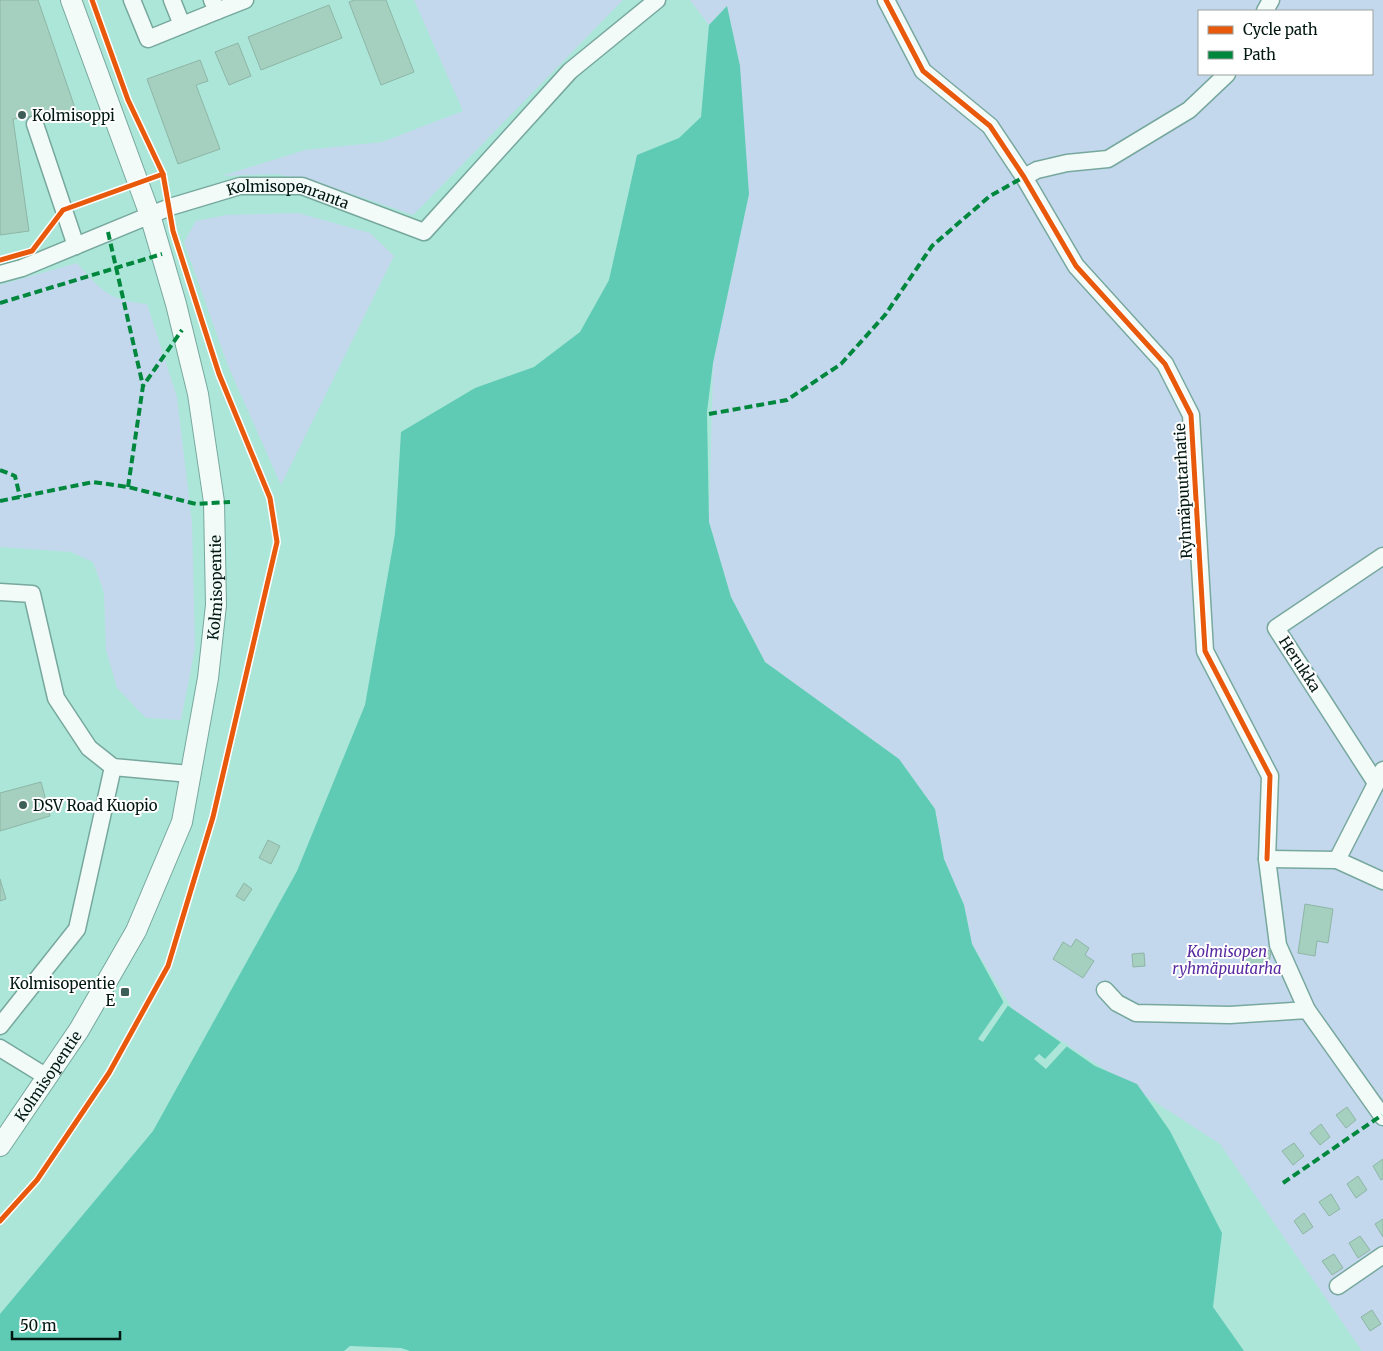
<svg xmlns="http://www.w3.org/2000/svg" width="1383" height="1351" font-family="Merriweather,serif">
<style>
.green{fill:#c4d8ed;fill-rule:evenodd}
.water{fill:#5fcbb4}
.pier{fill:#ace6d8}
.building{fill:#a5cfbf;stroke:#8db6a6}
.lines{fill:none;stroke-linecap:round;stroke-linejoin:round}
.minor-casing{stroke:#77a89d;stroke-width:19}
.major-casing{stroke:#77a89d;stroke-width:22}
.minor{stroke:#f3fbf9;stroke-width:16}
.major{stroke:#f3fbf9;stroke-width:20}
.quiet{stroke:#00873e;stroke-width:4;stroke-dasharray:8 4;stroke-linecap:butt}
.cycleway-casing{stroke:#fff;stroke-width:8}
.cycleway{stroke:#e8590c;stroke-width:5}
.poi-dot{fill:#3d5f57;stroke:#fff;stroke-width:2}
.labels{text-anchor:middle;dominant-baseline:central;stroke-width:4;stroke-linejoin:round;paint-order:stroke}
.poi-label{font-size:15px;fill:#011711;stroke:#fff;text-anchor:start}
.street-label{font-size:15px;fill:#011711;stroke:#fff}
.park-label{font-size:15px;font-style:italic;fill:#5829a0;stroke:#fff}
</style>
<rect width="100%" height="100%" fill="#ace6d8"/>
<g class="green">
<path d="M414 0H623L413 215 323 184 277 174 222 176 305 150 382 142 463 111Z"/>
<path d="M690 0H1383V1351H1362L1220 1144 1013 1010 972 944 964 905 944 859 935 809 899 759 765 662 731 597 709 522 713 363 749 194 726 7 709 25ZM1199 11H1372V74H1199Z"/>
<path d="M298 213 370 233 394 256 281 485 228 366 184 242 196 221 226 215Z"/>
<path d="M77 263C102 291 108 300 147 304L177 397 192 523 195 649 181 720 146 718 117 688 106 650 104 593 93 562 71 552 0 547V285Z"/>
</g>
<path class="water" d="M727 6 740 66 749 194 713 363 707 412 709 522 731 597 765 662 899 759 935 809 944 859 964 905 972 944 1004 1003 1095 1066 1137 1084 1170 1131 1222 1233 1213 1307 1244 1351H410L401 1348 350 1346 344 1351H0V1314L153 1131 297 871 365 705 395 534 401 432 475 388 534 367 580 332 609 280 637 155 679 138 701 117 709 25Z"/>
<g class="pier">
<path d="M1005 1000 1009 1004 983 1042 978 1039Z"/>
<path d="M1062 1041 1068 1045 1046 1069 1034 1059 1039 1054 1045 1059Z"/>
</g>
<g class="building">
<path d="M0 0H38L76 111 13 119 29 231 0 235Z"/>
<path d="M354 0H386L414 72 381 85 349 2Z"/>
<path d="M329 5 342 38 261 70 248 37Z"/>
<path d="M238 43 251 76 229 85 215 52Z"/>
<path d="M200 60 208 81 196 85 220 149 178 164 147 79Z"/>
<path d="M41 782 50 816 0 831V793Z"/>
<path d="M268 840 280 846 271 864 259 858Z"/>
<path d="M0 879 6 899 0 901Z"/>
<path d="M244 883 252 889 244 901 236 896Z"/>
<path d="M1305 904 1333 909 1328 943 1317 941 1315 956 1298 953Z"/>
<path d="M1076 939 1089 948 1085 955 1094 961 1083 978 1053 959 1063 942 1071 947Z"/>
<path d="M1248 947 1271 951 1268 970 1244 966Z"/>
<path d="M1144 953 1145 966 1133 967 1132 954Z"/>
<path d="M1347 1107 1356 1120 1346 1128 1336 1115Z"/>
<path d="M1321 1124 1330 1137 1320 1145 1310 1133Z"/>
<path d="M1294 1143 1304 1156 1293 1165 1282 1151Z"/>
<path d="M1383 1159V1179L1381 1180 1373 1166Z"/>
<path d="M1358 1176 1367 1190 1356 1198 1347 1184Z"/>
<path d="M1331 1194 1340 1209 1329 1216 1319 1202Z"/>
<path d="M1304 1213 1313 1227 1303 1234 1294 1221Z"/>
<path d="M1383 1219V1237L1375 1224Z"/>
<path d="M1360 1236 1370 1250 1358 1258 1349 1243Z"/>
<path d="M1334 1254 1343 1268 1332 1275 1322 1261Z"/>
<path d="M1372 1310 1381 1324 1370 1331 1361 1317Z"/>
</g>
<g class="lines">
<defs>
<g id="minor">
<path d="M132 0 148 39 217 11 212 0"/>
<path d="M172 0 182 25"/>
<path d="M886 0 923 71 990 126 1024 177 1076 266 1165 364 1191 415 1205 651 1270 776 1267 859 1278 945 1307 1010"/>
<path d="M217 11 245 0"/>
<path d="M1265 11 1271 0"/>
<path d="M35 124 76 246"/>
<path d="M1024 177 1037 170 1067 163 1108 159 1189 110 1227 74"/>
<path id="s1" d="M0 274 22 268 170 207 240 186H302L424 232 570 71 657 0"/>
<path d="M0 592 32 594 56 698 89 748 113 767 190 774"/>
<path d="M1376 783 1276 628 1383 556"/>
<path d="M1267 859 1337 860 1383 881"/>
<path d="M1337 860 1383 770"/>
<path d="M1105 990 1117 1003 1136 1013 1230 1015 1307 1010 1383 1117"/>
<path d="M0 1026 77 929 113 767"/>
<path d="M0 1048 47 1077"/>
<path d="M1338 1286 1383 1255"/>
</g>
<g id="major">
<path id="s2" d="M0 1146 79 1030 136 931 182 822 208 678 216 605 214 502 198 394 176 304 150 215 71 0"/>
</g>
</defs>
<use href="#minor" class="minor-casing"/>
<use href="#major" class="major-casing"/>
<use href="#minor" class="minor"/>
<use href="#major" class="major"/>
<g class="quiet">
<path d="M108 232 143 386"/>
<path d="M0 303 162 254"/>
<path d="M709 414 787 400 841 364 885 315 932 246 990 196 1024 177"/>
<path d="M0 470 15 476 20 497"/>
<path d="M128 487 143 386 182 330"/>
<path d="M0 501 93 482 128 487 196 504 230 502"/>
<path d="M1283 1183 1382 1115"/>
</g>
<defs>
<g id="cycleway">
<path d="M886 0 923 71 990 126 1024 177 1076 266 1165 364 1191 415 1205 651 1270 776 1267 859"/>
<path d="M0 260 32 251 63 210 163 174"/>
<path d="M0 1221 37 1180 109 1073 168 966 213 817 277 542 270 498 219 374 173 231 163 174 128 100 92 0"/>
</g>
</defs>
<use href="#cycleway" class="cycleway-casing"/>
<use href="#cycleway" class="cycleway"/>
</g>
<g class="poi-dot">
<circle cx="22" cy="115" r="5"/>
<circle cx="23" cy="805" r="5"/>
<rect x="120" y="987" width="10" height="10" rx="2.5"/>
</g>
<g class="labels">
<g class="poi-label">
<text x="32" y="115">Kolmisoppi</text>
<text x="33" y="805">DSV Road Kuopio</text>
<text x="115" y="983" text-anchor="end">Kolmisopentie<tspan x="115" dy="17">E</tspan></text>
</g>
<g class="street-label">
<text stroke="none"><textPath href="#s1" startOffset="305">Kolmisopenranta</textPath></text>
<text transform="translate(1183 491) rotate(-93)">Ryhmäpuutarhatie</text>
<text stroke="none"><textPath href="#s2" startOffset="610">Kolmisopentie</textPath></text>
<text transform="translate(1300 664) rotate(57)">Herukka</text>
<text stroke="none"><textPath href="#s2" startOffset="85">Kolmisopentie</textPath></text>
</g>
<g class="park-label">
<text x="1227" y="951">Kolmisopen<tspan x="1227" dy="17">ryhmäpuutarha</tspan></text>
</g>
</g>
<rect x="1198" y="10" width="175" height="65" fill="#ffffff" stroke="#99a2a0"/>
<rect x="1208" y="26" width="25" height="8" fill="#e8590c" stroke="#99a2a0"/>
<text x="1243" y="35" font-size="15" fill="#011711">Cycle path</text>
<rect x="1208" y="51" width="25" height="8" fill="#00873e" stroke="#99a2a0"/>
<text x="1243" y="60" font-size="15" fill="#011711">Path</text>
<path d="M12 1331v8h108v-8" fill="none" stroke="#011711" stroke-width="2.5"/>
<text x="20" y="1331" font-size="15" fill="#011711" stroke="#ffffff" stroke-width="4" paint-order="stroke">50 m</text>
</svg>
